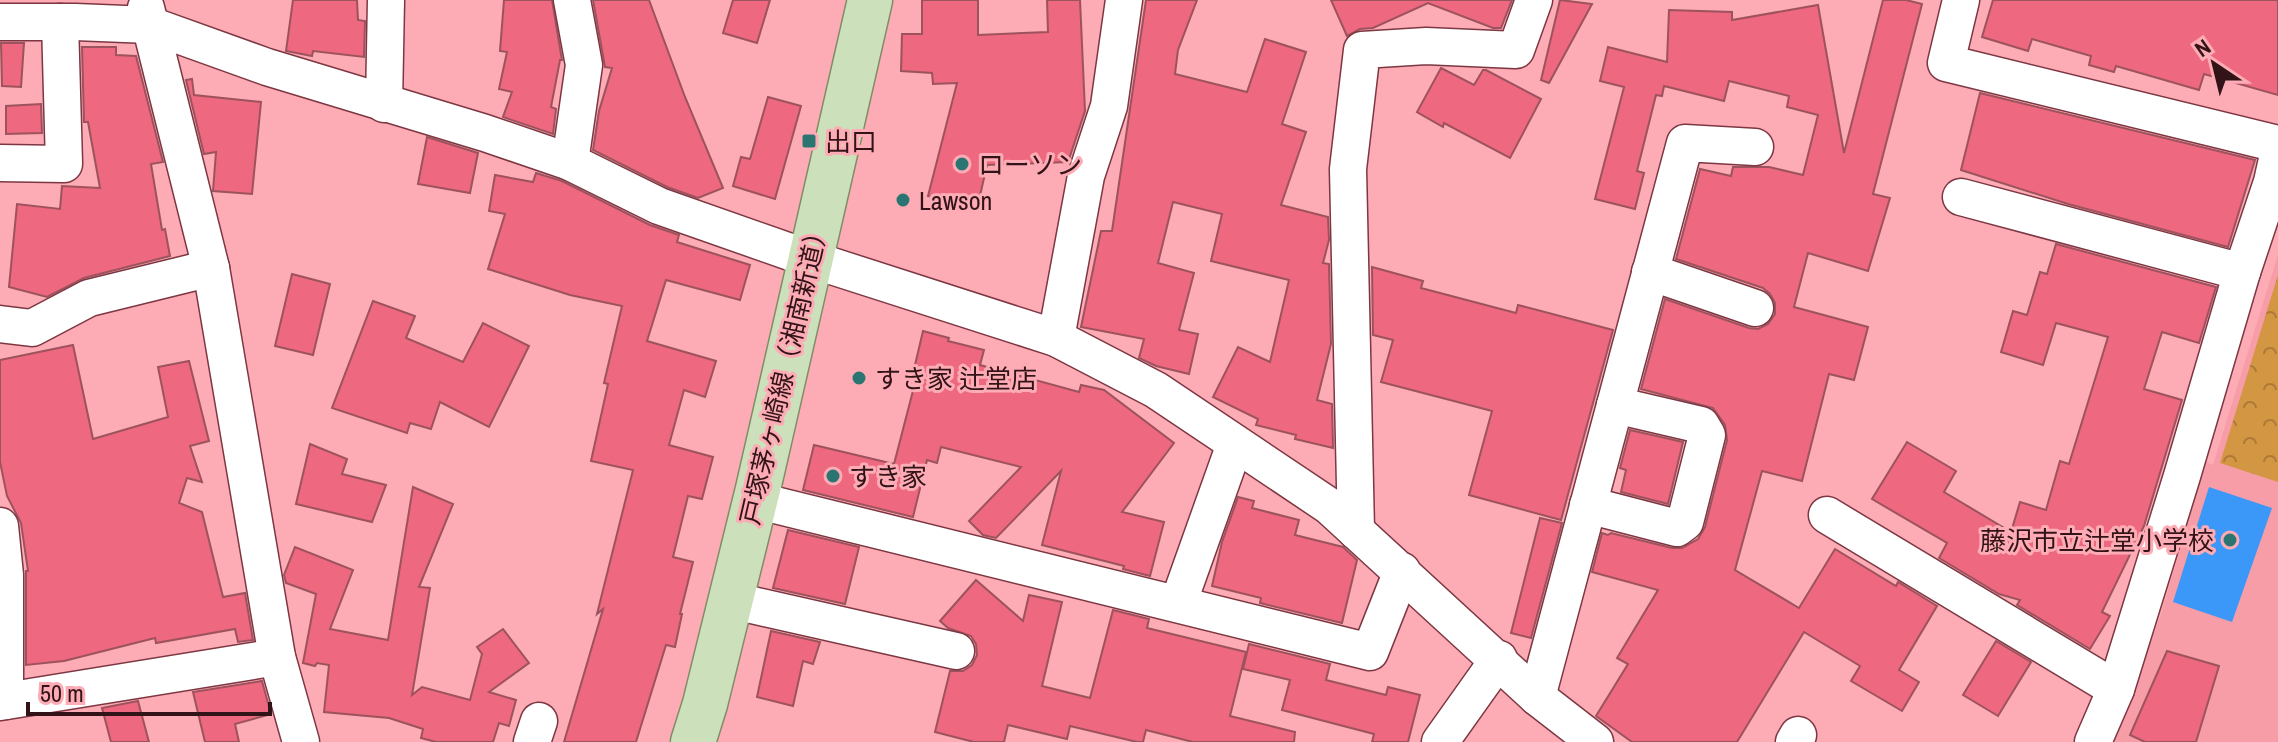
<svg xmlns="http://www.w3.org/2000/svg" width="2278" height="742" font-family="'Archivo Narrow','Noto Sans JP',sans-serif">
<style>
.built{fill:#f69da7}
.park{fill:url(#park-crowns)}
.water{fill:#3b98f8}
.building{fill:#ee687f;stroke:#9c535d;stroke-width:2}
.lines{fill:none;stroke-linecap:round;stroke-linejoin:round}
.minor-casing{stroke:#7d3742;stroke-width:39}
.major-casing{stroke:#808c65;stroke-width:47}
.minor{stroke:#fff;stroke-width:36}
.major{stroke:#cce1bb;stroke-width:44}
.poi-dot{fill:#2a7472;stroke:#fdabb4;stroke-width:3}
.labels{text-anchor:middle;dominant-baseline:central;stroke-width:6;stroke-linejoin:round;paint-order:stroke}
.poi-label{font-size:26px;fill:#321418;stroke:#fdabb4;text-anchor:start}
.street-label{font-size:26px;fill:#321418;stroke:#fdabb4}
</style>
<defs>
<pattern id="park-crowns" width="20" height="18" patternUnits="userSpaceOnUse" patternTransform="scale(2)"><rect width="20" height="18" fill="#d39642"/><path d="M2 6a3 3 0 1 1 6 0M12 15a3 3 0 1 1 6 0" fill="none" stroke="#ac7936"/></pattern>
</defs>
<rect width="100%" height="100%" fill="#fdabb4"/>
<path class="built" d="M2278 255V742H2114L2161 614 2206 462 2213 465Z"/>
<path class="park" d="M2278 275V482L2220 463Z"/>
<path class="water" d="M2209 487 2272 508 2232 622 2173 602Z"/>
<g class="building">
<path d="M293 0H357L358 20 365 21 364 57 313 51 312 56 286 51Z"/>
<path d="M504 0H552L562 60H560L551 107 556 109 553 134 503 117 512 92 499 89 507 52 500 51Z"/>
<path d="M593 0H649L685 97 723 188 698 198 667 187 593 150 599 111 612 68 605 67Z"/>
<path d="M733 0H770L757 43 723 33Z"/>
<path d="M922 0H978V35L1048 32 1047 0H1080L1085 111 1068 162 987 165 977 209 928 196 957 83 933 84 932 73 901 71 902 34H922Z"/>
<path d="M1146 0H1197L1178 50 1175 74 1247 92 1265 39 1306 52 1282 124 1306 132 1281 205 1328 217 1329 240 1323 263 1329 264 1331 344 1317 400 1332 404 1333 448 1295 439 1296 435 1256 425 1258 419 1213 397 1238 347 1270 362 1289 280 1211 261 1222 214 1173 202 1158 263 1194 273 1179 330 1198 334 1189 374 1156 366 1139 358 1144 339 1081 327 1101 231H1112Z"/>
<path d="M1331 0H1512L1501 28H1493L1428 3 1373 28 1360 29 1347 36Z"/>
<path d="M1560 0 1592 4 1549 83 1541 80Z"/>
<path d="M1883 0H1906L1922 4 1873 194 1890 198 1868 271 1808 253 1794 307 1868 327 1854 380 1829 374 1802 481 1762 471 1735 570 1799 608 1835 549 1896 586 1898 582 1937 606 1899 670 1919 682 1902 711 1851 681 1860 666 1804 632 1737 742H1632L1596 716 1628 664 1617 658 1658 590 1592 572 1602 533 1608 535 1611 533 1672 548H1682L1698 539 1705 527 1727 440 1725 425 1713 408 1641 389 1665 299 1749 328 1758 329 1768 324 1775 314V303L1770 294 1763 288 1676 259 1700 169 1731 176 1733 167H1769L1803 175 1818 115 1787 107 1789 96 1729 81 1724 101 1664 86 1662 96 1656 95 1637 171 1644 173 1635 209 1595 199 1624 87 1600 81 1608 47 1667 62 1669 10 1732 12V20L1818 5 1844 153Z"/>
<path d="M1993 0H2278V95L2204 74 2199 90 2116 66 2114 72 2089 65 2091 56 2032 39 2028 51 1982 37Z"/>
<path d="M1 43H24L21 87 2 86Z"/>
<path d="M82 47H116V55L136 56 163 162 151 164 162 230 165 229 170 256 84 278 47 297 9 287 17 204 60 209 62 186 100 188 88 122H84Z"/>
<path d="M1441 68 1474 85 1483 70H1486L1541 99 1510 158 1444 123 1443 127 1417 112Z"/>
<path d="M192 79 194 95 261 102 252 194 213 191 216 152 204 154 186 80Z"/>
<path d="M1980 93 2255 160 2228 247 2068 204 1961 170Z"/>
<path d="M768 97 801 106 775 199 733 186 741 157 750 159Z"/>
<path d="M41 104 42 133 6 134V106Z"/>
<path d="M427 137 478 153 470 193 418 184Z"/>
<path d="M536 173 562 181 650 225 679 235 677 242 750 265 740 300 666 280 647 341 716 361 705 397 684 390 669 445 713 457 702 499 688 496 673 557 693 562 680 614H682L675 647 666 645 636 742H564L603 609 597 614 633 470 591 461 608 384 604 383 622 306 570 295 488 269 505 214 489 211 495 175 533 182Z"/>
<path d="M2056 244 2216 287 2199 343 2162 332 2144 389 2182 400 2144 526 2102 612 2110 616 2090 649 2017 605 2020 600 1999 594 1939 558 1947 543 1872 499 1907 442 1956 471 1944 492 2011 532 2020 502 2046 510 2060 461 2069 464 2108 337 2056 323 2043 365 2001 352 2013 311 2027 315 2040 272 2047 274Z"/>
<path d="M1372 267 1423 281 1421 288 1516 313 1518 305 1613 330 1561 520 1469 495 1492 411 1381 382 1393 340 1373 335Z"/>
<path d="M292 274 330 284 313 355 275 346Z"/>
<path d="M373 301 415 316 406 338 463 362 483 323 529 346 489 427 440 402 431 429 410 423 407 433 332 408Z"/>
<path d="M923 331 949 338 948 341 984 350 980 365 1079 392 1081 385 1104 390 1174 443 1122 512 1164 522 1150 576 1123 569 1124 566 1042 545 1061 471 996 538 983 535 969 521 1021 467 941 447 937 463 927 460 913 517 803 490 814 445 894 464 915 383 911 382Z"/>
<path d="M73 345 93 439 168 417 158 367 189 361 209 441 190 446 202 482 187 478 179 503 202 512 223 597 245 593 253 640 238 642 235 629 156 643 155 638 64 661 26 665V571H28L21 523 7 496 0 462V360Z"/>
<path d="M1630 430 1683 442 1668 504 1621 492 1626 470 1620 468Z"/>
<path d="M310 444 347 459 342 474 386 485 372 522 296 504Z"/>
<path d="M413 487 453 504 419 587 430 588 412 695 422 687 470 700 482 654 477 647 503 629 529 663 489 692 516 700 509 726 499 723 493 742H436L421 738 423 729 389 718 324 712 329 665 317 663 315 666 303 663 316 594 286 583 284 575 295 547 353 570 330 629 388 640Z"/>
<path d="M1238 497 1254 501 1252 508 1299 520 1295 535 1343 547 1357 560 1342 623 1260 603 1261 598 1212 586 1222 542Z"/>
<path d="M1540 518 1562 523 1531 638 1511 633Z"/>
<path d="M788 530 859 547 845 604 773 588Z"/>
<path d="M976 580 1023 621 1029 595 1062 602 1042 686 1090 698 1113 610 1149 619 1147 628 1246 652 1230 716 1295 732 1294 742H1193L1146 730 1143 742H1137L1070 726 1067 739 1008 725 1004 742H974L935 732 950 671H963L972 665 977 655 976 644 971 636 948 628 940 621Z"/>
<path d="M771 631 820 642 813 664 803 661 793 706 757 697Z"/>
<path d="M1996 641 2031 662 1998 716 1963 695Z"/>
<path d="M1249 644 1330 664 1326 680 1386 695 1388 687 1420 695 1408 742H1372L1374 734 1282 710 1290 680 1243 669Z"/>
<path d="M2167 651 2219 666 2196 742H2145L2130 735Z"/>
<path d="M262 681 271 714 235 724 239 742H205L193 692Z"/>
<path d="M138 701 149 742H111L102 708Z"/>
</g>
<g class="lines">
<defs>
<g id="minor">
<path d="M1961 0 1946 63 2278 144"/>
<path d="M146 8 211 268 277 657 301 742"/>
<path d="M0 22H75L150 25 267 67 485 133 570 162 659 206 810 259 1056 338 1156 390 1329 506 1537 697 1595 742"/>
<path d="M384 104 386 0"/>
<path d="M570 162 584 65 572 0"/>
<path d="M0 163 64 164 60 22"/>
<path d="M1961 197 2242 272"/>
<path d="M1650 272 1755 308"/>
<path d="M0 324 32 328 89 298 211 268"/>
<path d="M1056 338 1086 176 1109 106 1124 0"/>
<path d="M755 500 1370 652 1402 571"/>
<path d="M1588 505 1677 528 1685 522 1707 435 1701 425 1615 405"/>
<path d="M1827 515 2116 689"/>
<path d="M0 526 5 575V701"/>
<path d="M1356 531 1348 169 1362 50 1426 46 1516 50 1534 0"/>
<path d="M730 600 956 651"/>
<path d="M1178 604 1235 444"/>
<path d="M1537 697 1685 143 1755 147"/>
<path d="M0 702 277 657"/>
<path d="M532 742 539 721"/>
<path d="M1440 742 1499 659"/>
<path d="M1794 742 1798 735"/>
<path d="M2093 742 2116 689 2182 476 2242 272 2272 182 2278 155"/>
</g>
<path id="major" d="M693 742 705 704 758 489 870 0"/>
</defs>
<use href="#minor" class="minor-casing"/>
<use href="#major" class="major-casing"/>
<use href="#minor" class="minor"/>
<use href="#major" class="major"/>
</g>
<g class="poi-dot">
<rect x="801" y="133" width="16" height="16" rx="4"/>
<circle cx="962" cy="164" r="8"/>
<circle cx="903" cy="200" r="8"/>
<circle cx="859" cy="378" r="8"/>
<circle cx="833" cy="476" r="8"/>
<circle cx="2230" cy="540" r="8"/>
</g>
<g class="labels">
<g class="poi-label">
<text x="825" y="141">出口</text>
<text x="978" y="164">ローソン</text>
<text x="919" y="200">Lawson</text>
<text x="875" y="378">すき家 辻堂店</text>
<text x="849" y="476">すき家</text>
<text x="2214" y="540" text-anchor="end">藤沢市立辻堂小学校</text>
</g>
<g class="street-label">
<text transform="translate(784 372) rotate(-77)">戸塚茅ヶ崎線（湘南新道）</text>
</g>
</g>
<g transform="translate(2214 64) rotate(325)" stroke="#fdabb4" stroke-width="6" paint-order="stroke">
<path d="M0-6L14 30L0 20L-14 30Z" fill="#321418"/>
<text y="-12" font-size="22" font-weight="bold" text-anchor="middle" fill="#321418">N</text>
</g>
<path d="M28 702v12h242v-12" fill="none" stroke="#321418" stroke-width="4"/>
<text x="40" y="702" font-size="24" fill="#321418" stroke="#fdabb4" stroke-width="6" paint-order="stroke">50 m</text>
</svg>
